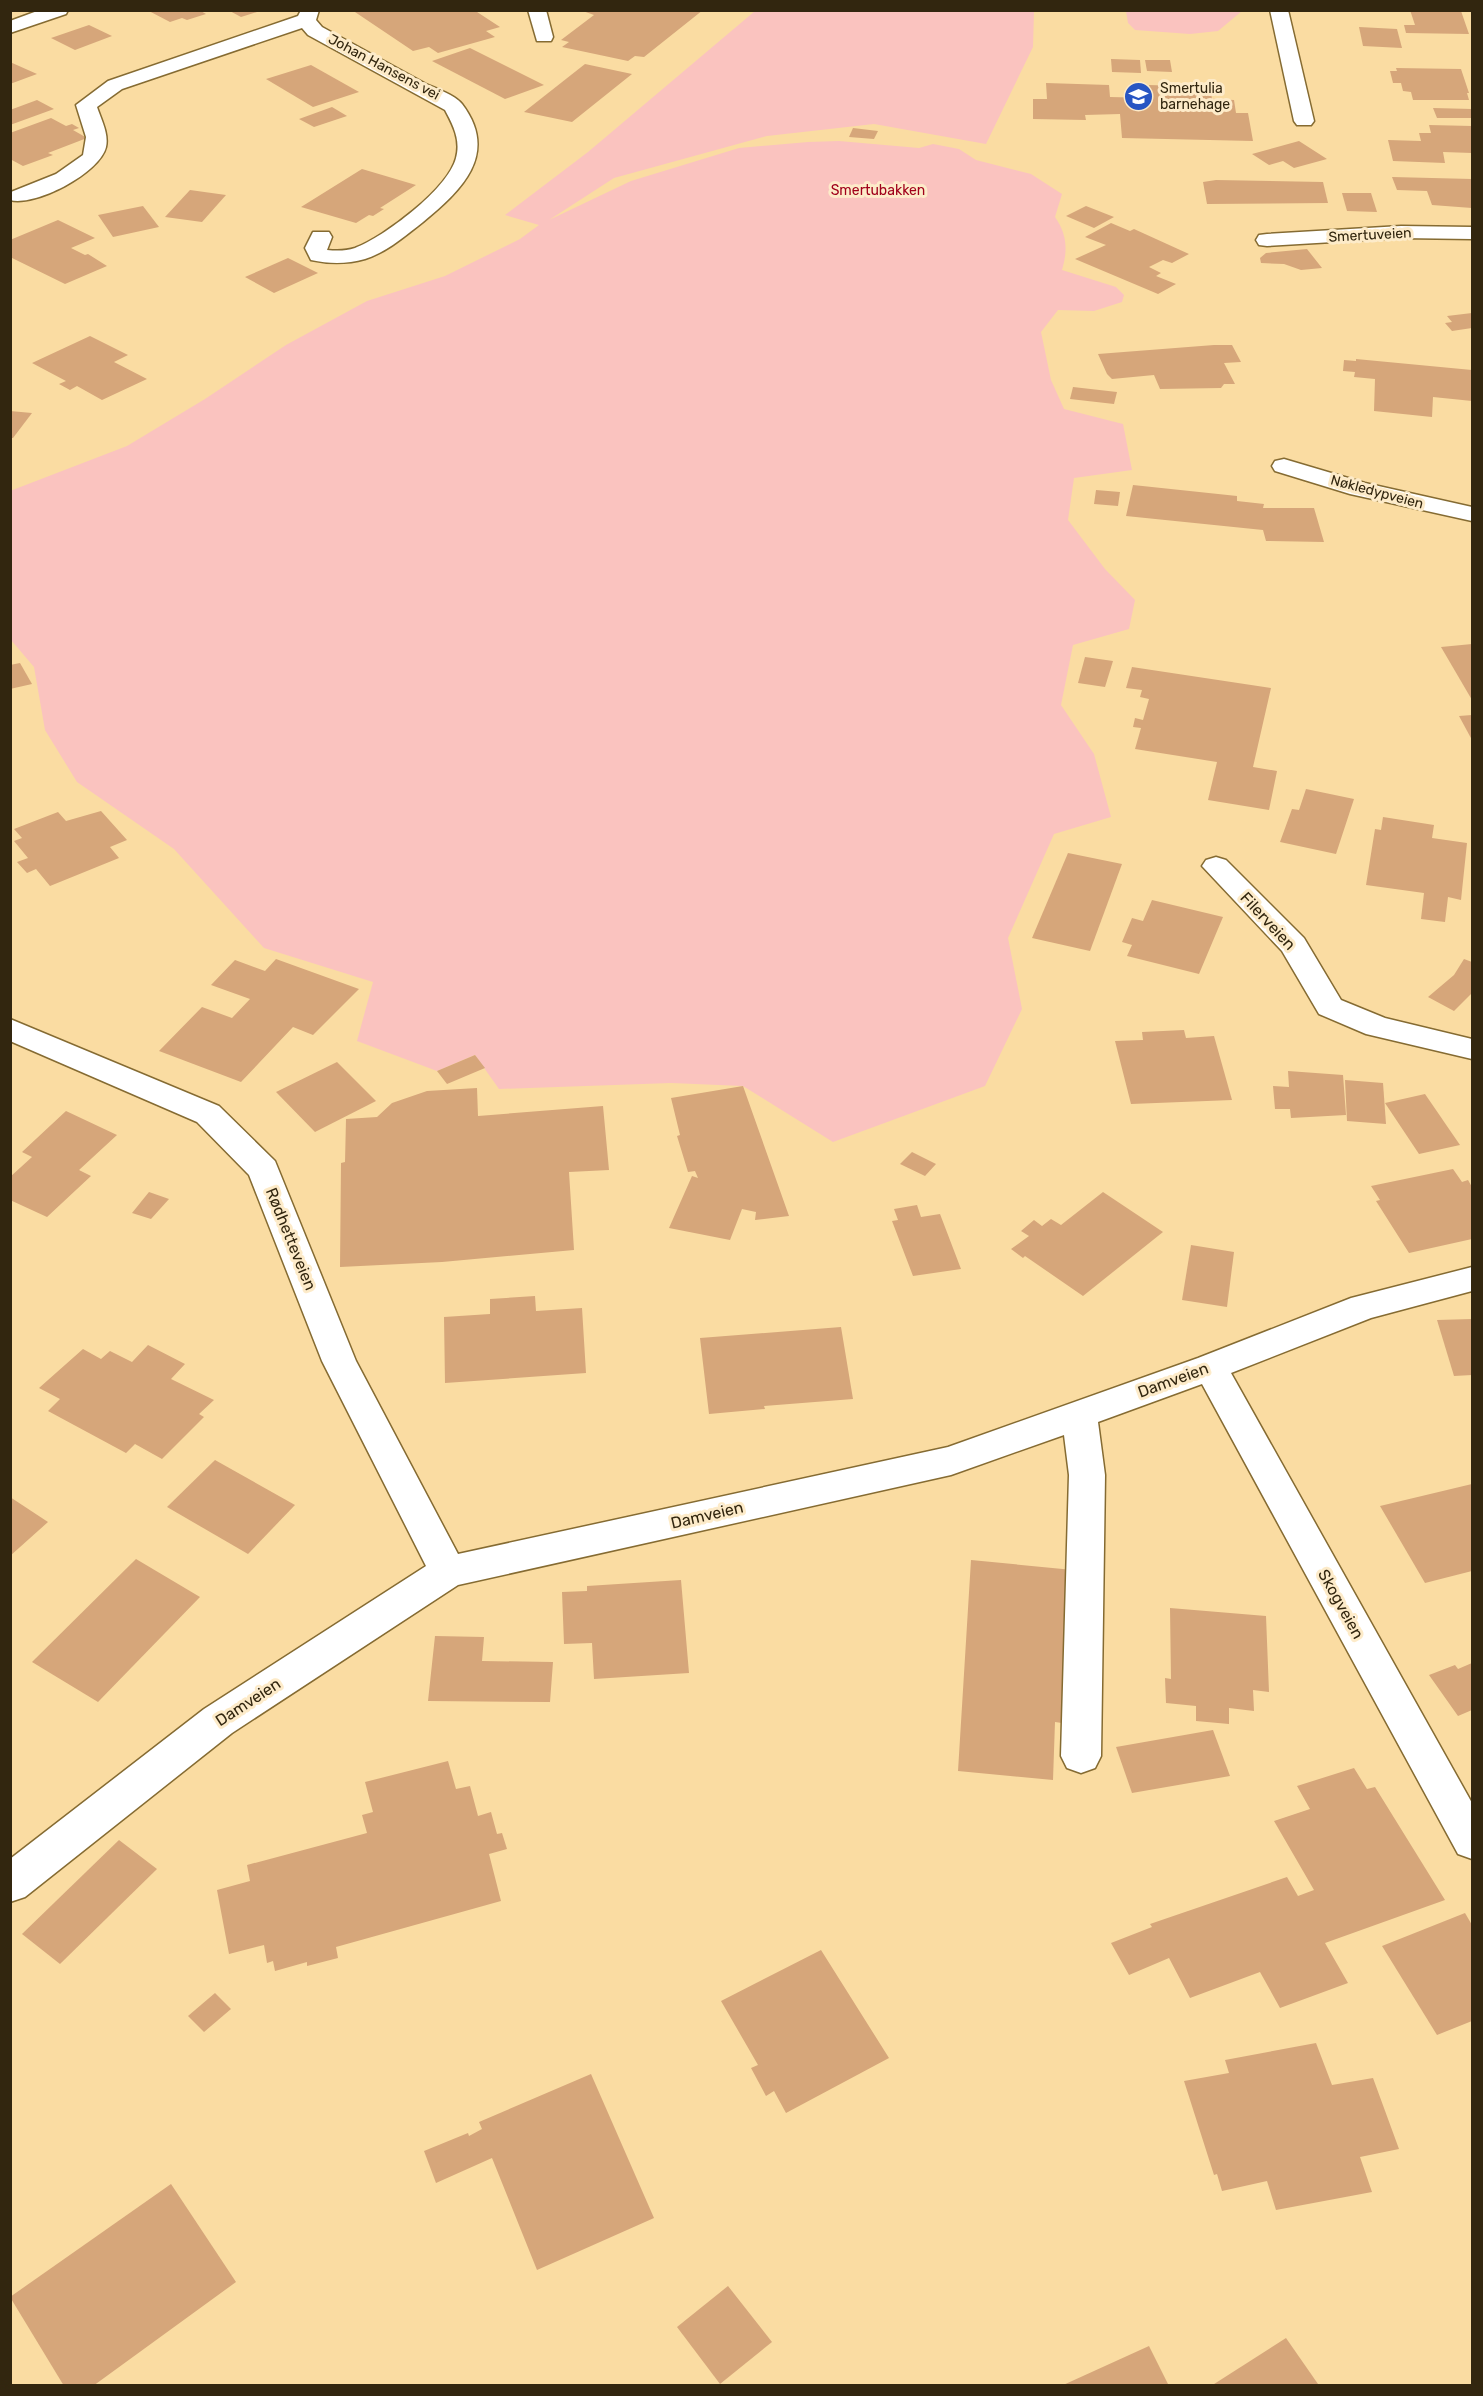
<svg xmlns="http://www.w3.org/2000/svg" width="1483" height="2396" font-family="Rubik,sans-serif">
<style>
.green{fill:#fac3bf}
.building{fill:#d6a67a}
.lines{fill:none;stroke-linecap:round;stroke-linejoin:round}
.minor-casing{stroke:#856b32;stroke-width:3}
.minor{fill:#fff;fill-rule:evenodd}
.labels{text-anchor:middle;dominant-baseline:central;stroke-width:6;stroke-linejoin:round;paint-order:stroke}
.far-street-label{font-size:14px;fill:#32260f;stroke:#fdebc9}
.far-poi-label{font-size:14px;fill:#32260f;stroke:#fdebc9;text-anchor:start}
.far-park-label{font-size:14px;fill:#a0001b;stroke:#fdebc9}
.street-label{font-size:16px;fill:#32260f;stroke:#fdebc9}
</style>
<rect width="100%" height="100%" fill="#fadca2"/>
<g class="green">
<path d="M755 11H1034L1033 47 986 144 874 124 767 136 614 178 549 220 631 181 739 148 808 142 839 141 919 148 933 144 959 149 976 160 1031 174 1062 194 1055 217C1067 234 1068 250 1062 270L1116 287 1124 295 1122 302 1094 311 1058 310 1041 332 1051 380 1064 409 1123 424 1132 470 1074 478 1068 520 1105 569 1135 600 1129 629 1073 645 1061 705 1094 754 1111 817 1054 834 1008 938 1022 1009 985 1086 833 1142 743 1086 671 1083 499 1089 475 1055 437 1071 357 1041 373 982 264 948 174 849 77 782 45 730 34 667 11 640 10 491 127 446 205 399 286 345 367 301 445 276 520 239 539 225 505 215 588 152Z"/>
<path d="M1126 11V10L1242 11 1218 31 1190 34 1135 30 1128 23Z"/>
</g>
<g class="building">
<path d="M147 10H199L206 14 187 20 182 18 170 22Z"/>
<path d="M228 10H260V11L241 17Z"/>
<path d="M352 10H474L500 27 486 31 495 37 438 53 429 47 413 51Z"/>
<path d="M580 10H703L644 57 635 56 628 61 562 47 569 42 561 40 594 15Z"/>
<path d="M1410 10 1461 11 1469 34 1406 33 1404 25H1415Z"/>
<path d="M89 25 112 36 75 50 51 38Z"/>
<path d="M1359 27 1397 29 1402 48 1363 46Z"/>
<path d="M470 48 544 85 505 99 432 61Z"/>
<path d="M1111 59 1140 60 1141 73 1112 72Z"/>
<path d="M1145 60H1170L1172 72 1147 71Z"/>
<path d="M10 62 37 74 10 84Z"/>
<path d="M585 64 632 74 572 122 524 112Z"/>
<path d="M311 65 359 92 313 107 266 79Z"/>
<path d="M1396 68 1461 69 1469 93H1467L1469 100H1413L1411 92 1403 91 1401 83H1393L1390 71H1397Z"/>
<path d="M1046 83 1109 85 1110 97 1151 98 1149 85 1210 87 1212 99 1234 100 1236 113H1248L1253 141 1122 138 1120 114 1085 115 1086 120 1033 119V99H1047Z"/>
<path d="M37 100 54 109 10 125V110Z"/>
<path d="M332 107 347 116 314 127 299 119Z"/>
<path d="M1433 108 1472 109V118H1437Z"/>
<path d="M51 118 66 126 72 124 79 128 73 130 87 138 48 153 53 155 23 166 10 159V133Z"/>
<path d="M1429 125 1472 126V153L1443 152 1445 163 1393 161 1388 140 1421 141 1419 133H1431Z"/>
<path d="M853 128 878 131 874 139 849 137Z"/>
<path d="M1299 141 1327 159 1294 168 1283 161 1269 165 1252 154Z"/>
<path d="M362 169 416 185 380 208 384 209 373 216 369 215 356 223 301 207Z"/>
<path d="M1392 177 1472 179V208L1432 205 1427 191 1397 190Z"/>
<path d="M1216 180 1323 182 1328 203 1207 204 1203 182Z"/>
<path d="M190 190 226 195 202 222 165 217Z"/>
<path d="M1342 193H1371L1377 212 1347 211Z"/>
<path d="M143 206 159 227 113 237 98 215Z"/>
<path d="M1086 206 1114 217 1094 228 1066 216Z"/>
<path d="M58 220 95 238 71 248 85 255 88 254 107 266 65 284 10 257V240Z"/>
<path d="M1111 223 1130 231 1134 229 1189 254 1172 263 1163 260 1149 267 1161 273 1156 276 1176 284 1158 294 1075 259 1106 245 1085 237Z"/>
<path d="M1307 249 1322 268 1301 270 1284 264 1261 263 1260 258 1266 253Z"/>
<path d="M288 258 318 273 274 293 245 277Z"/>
<path d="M1472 313V328L1452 331 1445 323 1452 322 1447 316Z"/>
<path d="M90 336 128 355 114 362 147 379 102 400 77 386 70 390 59 384 66 381 32 363Z"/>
<path d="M1214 345H1232L1241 362 1224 363 1235 384H1224L1221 388 1160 389 1154 375 1112 379 1107 374 1098 354Z"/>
<path d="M1356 359 1472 370V401L1433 397 1432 417 1374 411 1375 379 1354 377 1355 372 1343 371 1344 360 1356 361Z"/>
<path d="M1073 387 1117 392 1114 404 1070 399Z"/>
<path d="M10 411 32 413 13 438H10Z"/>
<path d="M1133 485 1237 496V501L1264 504 1263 508H1314L1324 542 1266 541 1263 530 1126 516Z"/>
<path d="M1096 490 1120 492 1118 506 1094 504Z"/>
<path d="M1472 644V700L1441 647Z"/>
<path d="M1085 657 1113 661 1105 687 1078 683Z"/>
<path d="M20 663 32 684 10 689V665Z"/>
<path d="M1132 667 1271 688 1253 767 1277 771 1269 810 1208 800 1217 762 1135 749 1141 728 1133 727 1135 718 1143 720 1149 699 1140 697 1142 690 1126 688Z"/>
<path d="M1472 715V740L1459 716Z"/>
<path d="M1306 789 1354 799 1336 854 1280 842 1292 809 1299 810Z"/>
<path d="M101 811 127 840 110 847 119 858 50 886 36 869 27 873 17 862 28 858 14 841 22 838 14 829 58 812 66 821Z"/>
<path d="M1383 817 1434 825 1432 838 1467 843 1461 900 1448 897 1445 922 1421 919 1424 893 1366 885 1375 829 1381 830Z"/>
<path d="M1068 853 1122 864 1090 951 1032 938Z"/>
<path d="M1152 900 1223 917 1199 974 1127 956 1132 945 1122 942 1132 918 1143 921Z"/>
<path d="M276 959 359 989 313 1035 293 1027 241 1082 159 1051 202 1007 232 1018 250 999 211 985 235 960 265 971Z"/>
<path d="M1464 959 1472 962V993L1454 1011 1428 997 1454 975Z"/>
<path d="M1184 1030 1186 1038 1214 1036 1232 1100 1131 1104 1115 1041 1143 1040 1142 1032Z"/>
<path d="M475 1055 485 1068 447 1084 437 1071Z"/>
<path d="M337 1062 376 1101 315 1132 276 1092Z"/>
<path d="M1288 1071 1343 1075 1346 1115 1291 1118 1290 1109H1275L1273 1086 1289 1087Z"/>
<path d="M1345 1080 1383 1083 1386 1124 1347 1121Z"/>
<path d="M743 1086 789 1216 755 1220 756 1212 742 1209 730 1240 669 1228 692 1176 698 1178 695 1171 688 1172 677 1136 680 1135 671 1098Z"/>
<path d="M477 1088 478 1116 603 1106 609 1170 569 1172 574 1250 442 1262 340 1267 341 1163 345 1162 346 1119 377 1117 392 1103 427 1091Z"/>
<path d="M1425 1094 1460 1145 1419 1154 1385 1103Z"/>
<path d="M66 1111 117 1135 79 1170 91 1176 47 1217 10 1200V1177L32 1157 22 1152Z"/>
<path d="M912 1152 936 1164 925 1176 900 1164Z"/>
<path d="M1453 1169 1462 1182 1468 1180 1472 1187V1239L1409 1253 1376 1201 1380 1200 1371 1186Z"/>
<path d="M149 1192 169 1199 151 1219 132 1213Z"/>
<path d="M1103 1192 1163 1232 1083 1296 1025 1256 1023 1258 1011 1249 1029 1236 1021 1231 1034 1220 1042 1226 1051 1219 1061 1225Z"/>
<path d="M917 1205 921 1217 940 1214 961 1269 913 1276 892 1221 898 1220 894 1209Z"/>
<path d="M1191 1245 1234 1252 1227 1307 1182 1300Z"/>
<path d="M535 1296 536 1311 582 1308 586 1373 445 1383 444 1317 490 1314V1299Z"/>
<path d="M1472 1319V1375L1454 1376 1437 1320Z"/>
<path d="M841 1327 853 1399 764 1406 765 1409 709 1414 700 1338Z"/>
<path d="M148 1345 185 1364 171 1379 214 1400 199 1414 204 1417 162 1459 135 1444 126 1453 48 1411 60 1399 39 1388 83 1349 101 1359 110 1351 132 1362Z"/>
<path d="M215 1460 295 1505 248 1554 167 1507Z"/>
<path d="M1472 1484V1571L1425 1583 1380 1506Z"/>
<path d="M10 1497 48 1522 10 1556Z"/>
<path d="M136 1559 200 1597 98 1702 32 1662Z"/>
<path d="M971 1560 1073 1570 1069 1724 1055 1722 1053 1780 958 1771Z"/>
<path d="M681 1580 689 1673 594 1679 592 1643 564 1644 562 1592 587 1591V1586Z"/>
<path d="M1170 1608 1266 1616 1269 1692 1253 1690 1254 1711 1229 1708V1724L1196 1721V1706L1166 1703 1165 1678 1171 1679Z"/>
<path d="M435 1636 484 1637 482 1661 553 1662 550 1702 428 1701Z"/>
<path d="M1472 1663V1710L1458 1716 1429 1675 1455 1665 1458 1669Z"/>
<path d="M1213 1730 1230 1776 1132 1793 1116 1747Z"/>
<path d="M448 1761 456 1789 470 1786 478 1816 491 1812 497 1834 502 1833 507 1849 489 1854 501 1901 336 1947 338 1958 307 1966V1962L275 1971 273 1961 267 1963 264 1945 229 1954 217 1890 250 1881 247 1865 367 1833 362 1815 373 1812 365 1782Z"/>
<path d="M1354 1768 1367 1789 1375 1787 1445 1900 1325 1943 1348 1983 1280 2008 1260 1972 1190 1998 1169 1958 1129 1975 1111 1943 1152 1927 1150 1924 1287 1877 1298 1896 1314 1890 1274 1821 1310 1809 1297 1786Z"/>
<path d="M119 1840 157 1869 60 1964 22 1934Z"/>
<path d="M1465 1913 1472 1925V2021L1437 2035 1382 1946Z"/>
<path d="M821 1950 889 2058 786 2113 774 2091 766 2096 751 2068 758 2065 721 2001Z"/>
<path d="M215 1993 231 2009 204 2032 188 2016Z"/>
<path d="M1316 2043 1332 2085 1373 2078 1399 2149 1360 2157 1372 2192 1276 2210 1267 2181 1222 2191 1217 2174 1214 2175 1184 2081 1229 2073 1225 2060Z"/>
<path d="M591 2074 654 2218 537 2270 492 2158 436 2183 424 2151 468 2133 469 2136 482 2129 479 2122Z"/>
<path d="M171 2184 236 2282 93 2386H64L10 2297Z"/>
<path d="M728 2286 772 2342 720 2384 677 2327Z"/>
<path d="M1286 2338 1318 2384 1211 2386Z"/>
<path d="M1149 2346 1169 2386H1061Z"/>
</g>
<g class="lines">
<defs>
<g id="minor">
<path d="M40 10H68L66 14 10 33V21Z"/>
<path d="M301 10H319L316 20 322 27C357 46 391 65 426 84 437 89 455 95 462 104 500 154 461 191 423 222 405 236 387 252 365 259 347 264 330 264 311 260L305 248 313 232H329L332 237 327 250C337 251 346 251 355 248 384 237 448 189 456 158 461 140 453 125 445 110L308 35 302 28 122 89 97 107C101 119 109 134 106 147 100 173 35 207 10 200L11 192 56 174 83 155 86 137 76 105 108 81 298 16Z"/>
<path d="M528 10H546L553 37 551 41H537Z"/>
<path d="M1270 10H1288L1314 121 1311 125H1297L1294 121Z"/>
<path d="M1401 226 1472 227V239L1401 238 1267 246 1259 245 1256 240 1259 235 1267 234Z"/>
<path d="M1284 459 1365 483 1472 507V521L1350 494 1275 471 1272 466 1275 461Z"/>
<path d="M1216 857 1226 860 1304 938 1341 1000 1385 1018 1472 1039V1059L1366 1034 1319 1014 1282 951 1202 866 1206 860Z"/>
<path d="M10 1019 219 1106 275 1161 356 1361 458 1554 948 1447 1198 1358 1351 1298 1472 1267V1291L1371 1318 1231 1373 1472 1803V1859L1458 1854 1202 1384 1098 1422 1105 1475 1101 1756 1095 1768 1081 1773 1067 1768 1061 1756 1069 1475 1064 1435 951 1475 458 1585 232 1733 25 1897 10 1902V1859L204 1709 426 1566 322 1361 249 1175 197 1122 10 1041Z"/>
</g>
</defs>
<use href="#minor" class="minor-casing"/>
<use href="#minor" class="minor"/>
</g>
<defs>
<symbol id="school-disc" viewBox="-11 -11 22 22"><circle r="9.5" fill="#2755c3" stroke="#fdebc9"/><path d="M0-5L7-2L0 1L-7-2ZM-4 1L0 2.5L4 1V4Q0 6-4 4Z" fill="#fff"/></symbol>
</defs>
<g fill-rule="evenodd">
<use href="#school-disc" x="1122" y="80" width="33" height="33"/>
</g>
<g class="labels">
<g class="far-street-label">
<text transform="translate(384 67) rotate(28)">Johan Hansens vei</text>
<text transform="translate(1370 235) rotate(-3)">Smertuveien</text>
<text transform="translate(1377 492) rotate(15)">Nøkledypveien</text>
</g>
<g class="far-poi-label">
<text x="1160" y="88">Smertulia<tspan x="1160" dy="16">barnehage</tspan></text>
</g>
<g class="far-park-label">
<text x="878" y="190">Smertubakken</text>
</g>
<g class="street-label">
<text transform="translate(1268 921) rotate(47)">Filerveien</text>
<text transform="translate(291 1239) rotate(68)">Rødhetteveien</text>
<text transform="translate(1173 1380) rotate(-20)">Damveien</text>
<text transform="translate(707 1515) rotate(-13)">Damveien</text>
<text transform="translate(1341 1604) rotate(61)">Skogveien</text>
<text transform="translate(248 1702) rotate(-33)">Damveien</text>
</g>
</g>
<rect width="1483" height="2396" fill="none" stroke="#32260f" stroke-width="24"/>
</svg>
